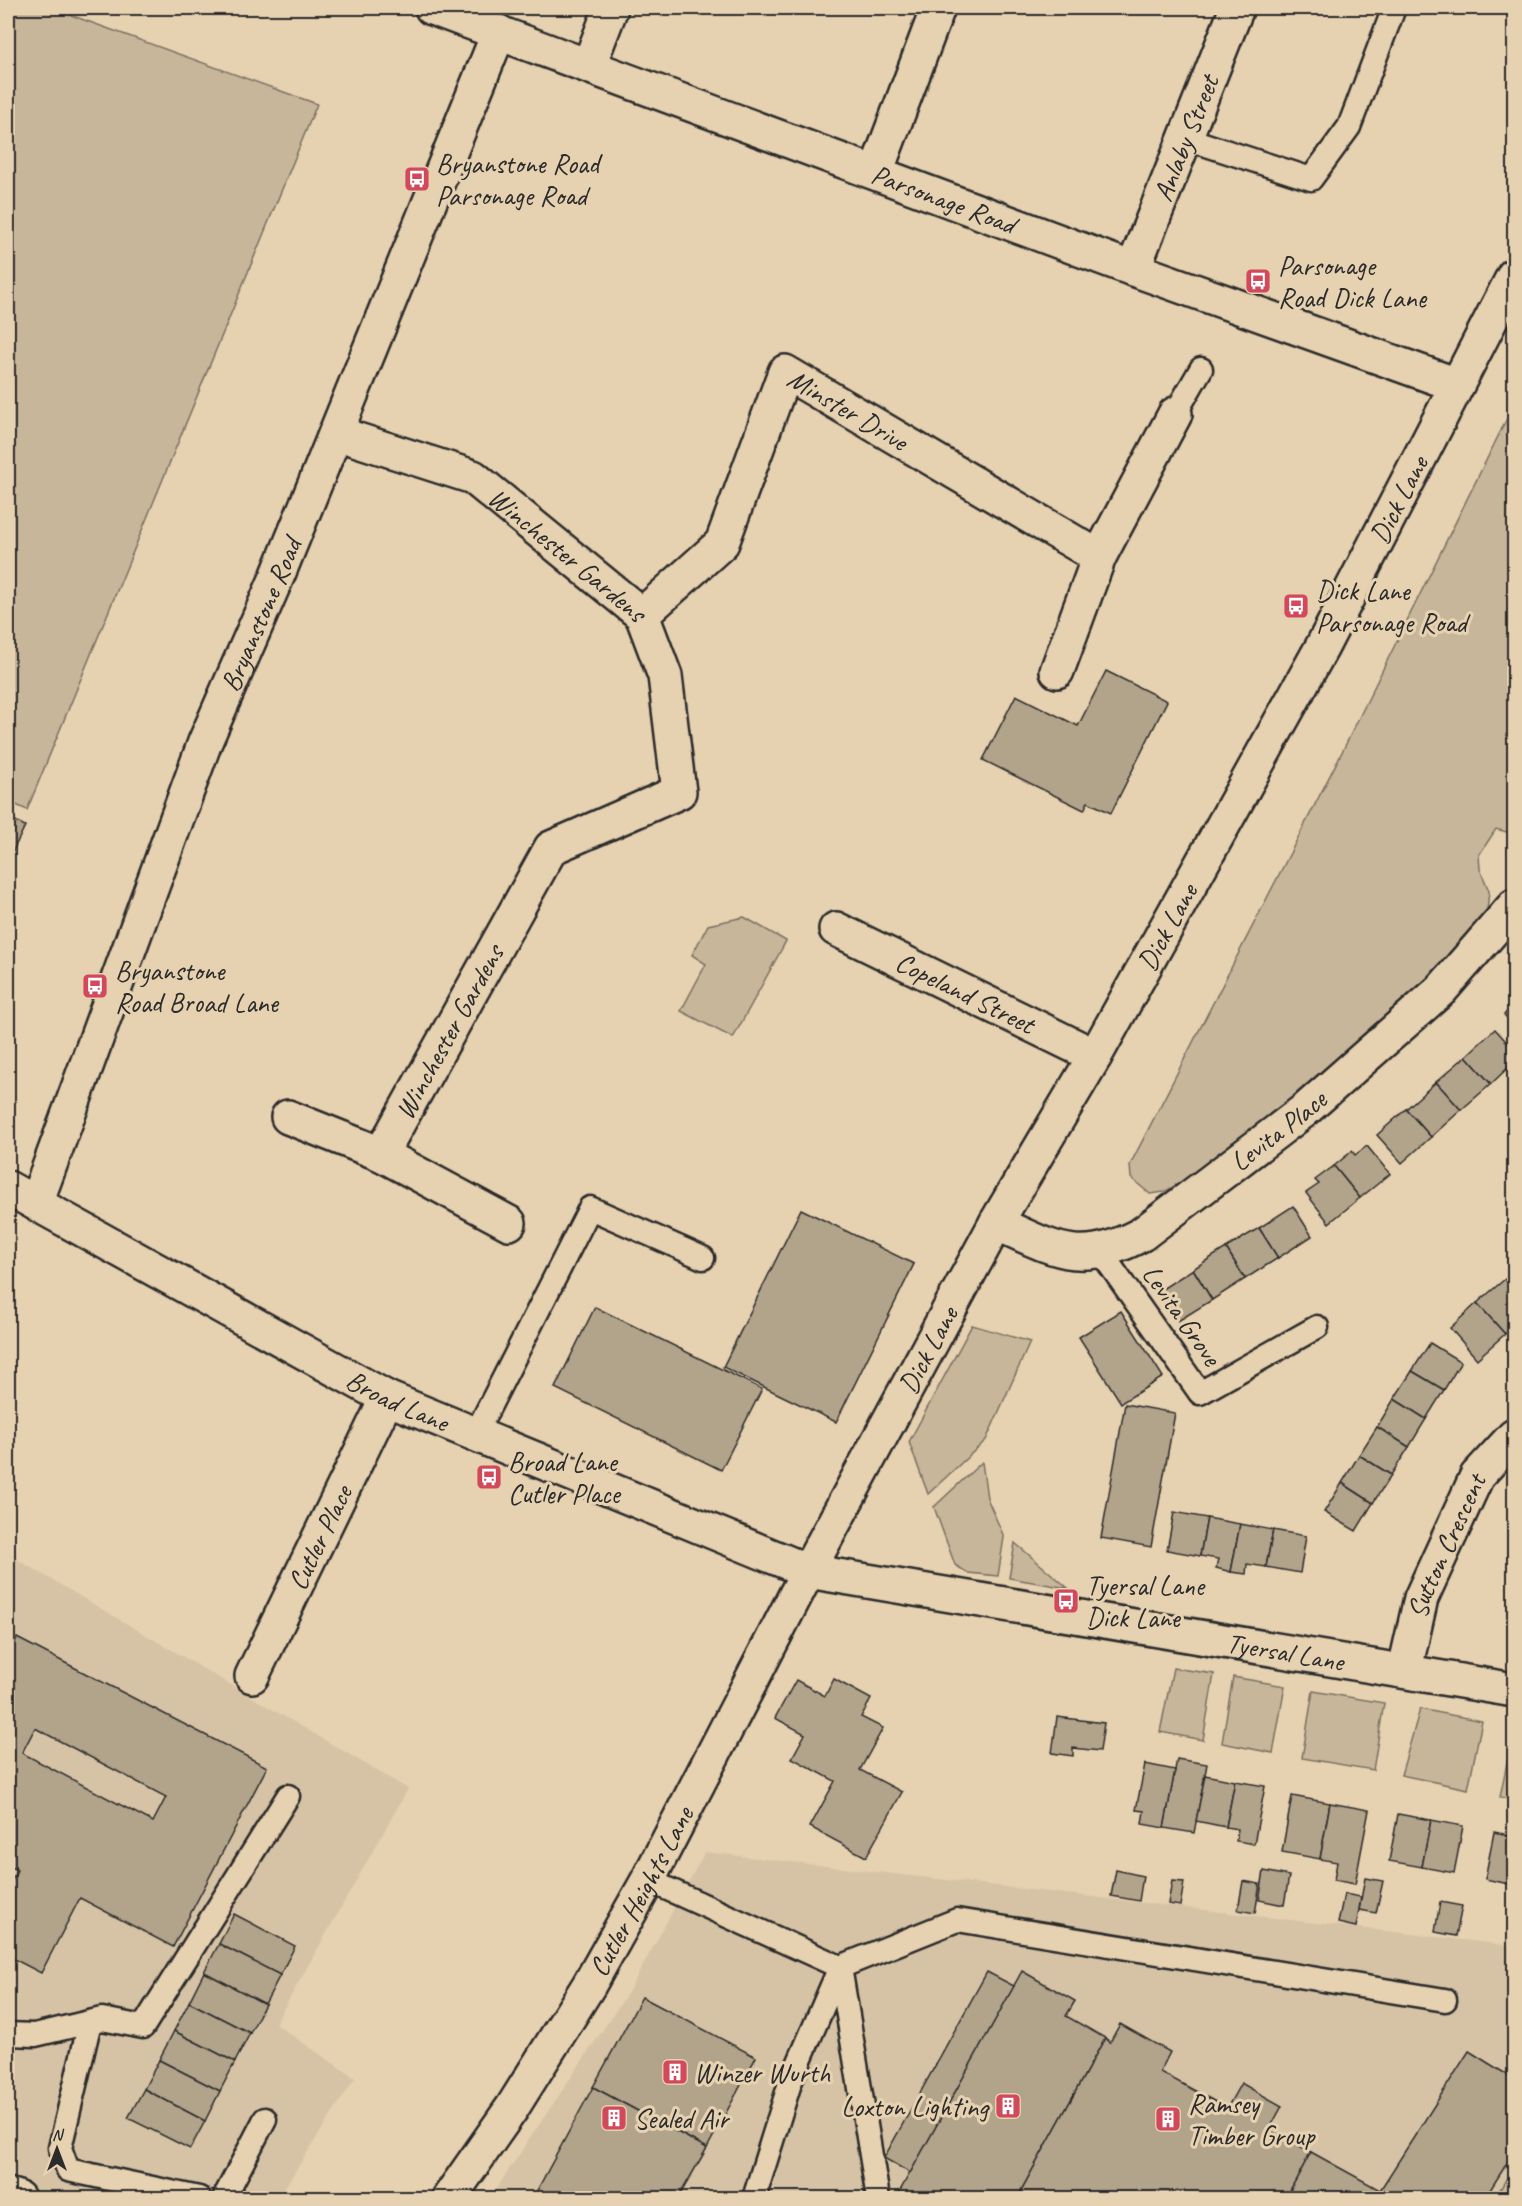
<svg xmlns="http://www.w3.org/2000/svg" width="1522" height="2206" font-family="Caveat,sans-serif">
<style>
.built{fill:#d6c3a5}
.green{fill:#c7b69a;stroke:#797062;stroke-width:1.5}
.building{fill:#b2a38b;stroke:#2b2b2b;stroke-width:1.5;fill-rule:evenodd}
.lines{fill:none;stroke-linecap:round;stroke-linejoin:round}
.lane-casing{stroke:#2b2b2b;stroke-width:27}
.street-casing{stroke:#2b2b2b;stroke-width:38}
.secondary-casing{stroke:#2b2b2b;stroke-width:38}
.lane{stroke:#e6d1b0;stroke-width:22}
.street{stroke:#e6d1b0;stroke-width:33}
.secondary{stroke:#e6d1b0;stroke-width:33}
.labels{text-anchor:middle;dominant-baseline:central;stroke-width:6;stroke-linejoin:round;paint-order:stroke}
.street-label{font-size:28px;fill:#2b2b2b;stroke:#e6d1b0}
.poi-label{font-size:28px;fill:#2b2b2b;stroke:#e6d1b0;text-anchor:start}
</style>
<rect width="100%" height="100%" fill="#e6d1b0"/>
<filter id="ink" filterUnits="userSpaceOnUse"><feTurbulence type="fractalNoise" baseFrequency=".0167" numOctaves="2"/><feDisplacementMap in="SourceGraphic" scale="12" xChannelSelector="R" yChannelSelector="G"/><feConvolveMatrix kernelMatrix="1 2 1 2 8 2 1 2 1" color-interpolation-filters="sRGB"/></filter>
<g filter="url(#ink)">
<g class="built">
<path d="M8 1554 408 1789 275 2024 355 2078 278 2198H8Z"/>
<path d="M705 1852 1514 1946V2166L1495 2198H490L629 1991Z"/>
</g>
<g class="green">
<path d="M8 8H51L317 104 27 810 8 801Z"/>
<path d="M1514 404V834L1496 829 1479 855 1480 869 1489 891 1486 921 1438 971 1325 1073 1187 1179 1164 1192 1150 1194 1131 1178 1130 1165 1344 748Z"/>
<path d="M744 917 786 941 733 1038 681 1011 706 964 692 955 708 925Z"/>
<path d="M972 1325 1030 1342 986 1440 928 1494 909 1442Z"/>
<path d="M982 1462 987 1498 1004 1537 998 1576 968 1573 955 1565 934 1507Z"/>
<path d="M1015 1543 1068 1588 1009 1578Z"/>
<path d="M1173 1668 1214 1674 1203 1740 1160 1732Z"/>
<path d="M1233 1677 1285 1686 1273 1753 1222 1743Z"/>
<path d="M1313 1691 1384 1703 1373 1770 1302 1758Z"/>
<path d="M1420 1709 1482 1721 1468 1789 1401 1775Z"/>
<path d="M1514 1728V1800L1500 1797Z"/>
<path d="M1514 2166V2198H1495Z"/>
</g>
<g class="building">
<path d="M1106 671 1167 701 1111 813 1088 802 1084 810 983 760 1016 695 1078 726Z"/>
<path d="M8 817 25 826 8 861Z"/>
<path d="M1514 1003V1025L1504 1015Z"/>
<path d="M1495 1029 1514 1050V1062L1491 1084 1466 1056Z"/>
<path d="M1466 1056 1491 1084 1461 1110 1436 1082Z"/>
<path d="M1436 1082 1461 1110 1431 1137 1406 1109Z"/>
<path d="M1406 1109 1431 1137 1402 1163 1377 1135Z"/>
<path d="M1367 1146 1390 1174 1360 1198 1334 1166 1352 1151 1355 1155Z"/>
<path d="M1334 1166 1360 1198 1329 1223 1306 1193 1319 1184 1315 1180Z"/>
<path d="M1293 1206 1312 1236 1278 1258 1259 1228Z"/>
<path d="M801 1209 914 1264 836 1422 723 1367Z"/>
<path d="M1259 1228 1278 1258 1245 1279 1226 1248Z"/>
<path d="M1226 1248 1245 1279 1212 1300 1193 1269Z"/>
<path d="M1193 1269 1212 1300 1178 1321 1159 1291Z"/>
<path d="M1505 1279 1514 1290V1325L1505 1334 1477 1303Z"/>
<path d="M1477 1303 1505 1334 1477 1359 1450 1328Z"/>
<path d="M595 1307 762 1389 721 1470 555 1388Z"/>
<path d="M1121 1311 1163 1377 1121 1403 1079 1337Z"/>
<path d="M1430 1343 1461 1362 1444 1390 1412 1371Z"/>
<path d="M1412 1371 1444 1390 1426 1419 1394 1399Z"/>
<path d="M1394 1399 1426 1419 1409 1447 1377 1427Z"/>
<path d="M1125 1404 1175 1413 1151 1547 1101 1538Z"/>
<path d="M1377 1427 1409 1447 1391 1475 1359 1455Z"/>
<path d="M1359 1455 1391 1475 1373 1503 1342 1483Z"/>
<path d="M1342 1483 1373 1503 1356 1531 1324 1512Z"/>
<path d="M1174 1512 1207 1518 1200 1556 1167 1550Z"/>
<path d="M1207 1518 1240 1524 1231 1572 1216 1568 1218 1559 1200 1556Z"/>
<path d="M1240 1524 1273 1530 1266 1567 1247 1564 1246 1574 1231 1572Z"/>
<path d="M1273 1530 1306 1536 1300 1573 1266 1567Z"/>
<path d="M17 1638 267 1767 173 1947 80 1898 41 1973 8 1956V1888L17 1870 8 1865V1656ZM35 1728 166 1797 153 1822 22 1753Z"/>
<path d="M834 1679 871 1699 861 1717 883 1728 860 1770 902 1792 866 1857 810 1827 835 1781 792 1758 805 1734 775 1718 796 1680 825 1696Z"/>
<path d="M1057 1717 1104 1723 1100 1751 1073 1748V1756L1052 1753Z"/>
<path d="M1177 1759 1207 1764 1194 1833 1164 1828Z"/>
<path d="M1145 1764 1175 1770 1164 1828 1142 1824 1144 1811 1136 1810Z"/>
<path d="M1205 1775 1235 1781 1226 1827 1196 1821Z"/>
<path d="M1235 1781 1265 1786 1254 1844 1236 1841 1238 1829 1226 1827Z"/>
<path d="M1292 1796 1330 1803 1320 1859 1282 1852Z"/>
<path d="M1330 1803 1369 1810 1355 1884 1334 1880 1337 1862 1320 1859Z"/>
<path d="M1398 1814 1431 1820 1422 1867 1389 1861Z"/>
<path d="M1431 1820 1463 1826 1454 1873 1422 1867Z"/>
<path d="M1494 1832 1514 1836V1885L1485 1879Z"/>
<path d="M1116 1870 1143 1876 1139 1901 1111 1896Z"/>
<path d="M1264 1871 1289 1876 1284 1905 1259 1900Z"/>
<path d="M1365 1878 1383 1881 1376 1913 1359 1910Z"/>
<path d="M1172 1881 1184 1882 1180 1906 1168 1904Z"/>
<path d="M1243 1881 1260 1884 1255 1913 1238 1910Z"/>
<path d="M1344 1894 1361 1897 1356 1927 1338 1923Z"/>
<path d="M1440 1902 1462 1906 1456 1936 1435 1932Z"/>
<path d="M234 1914 295 1946 280 1975 219 1944Z"/>
<path d="M219 1944 280 1975 265 2004 204 1972Z"/>
<path d="M1022 1971 1075 2001 1066 2016 1105 2038 1017 2198H896Z"/>
<path d="M204 1972 265 2004 250 2033 189 2002Z"/>
<path d="M987 1972 1014 1986 910 2173 884 2158Z"/>
<path d="M642 1997 756 2057 707 2148 593 2087Z"/>
<path d="M189 2002 250 2033 235 2062 174 2031Z"/>
<path d="M1120 2024 1170 2052 1160 2072 1227 2108 1241 2083 1282 2106 1269 2130 1311 2152 1286 2198H1017L1105 2038 1110 2042Z"/>
<path d="M174 2031 235 2062 220 2091 159 2060Z"/>
<path d="M1469 2051 1514 2079V2152L1485 2198H1375Z"/>
<path d="M159 2060 220 2091 205 2121 144 2089Z"/>
<path d="M593 2087 707 2148 678 2198H533Z"/>
<path d="M144 2089 205 2121 190 2149 128 2118Z"/>
<path d="M1311 2152 1380 2190 1375 2198H1286Z"/>
</g>
<g class="lines">
<defs>
<g id="lane">
<path d="M1185 138 1311 179 1349 127 1394 8"/>
<path d="M1175 414 1201 369"/>
<path d="M1100 1251 1200 1393 1317 1327"/>
<path d="M475 1435 590 1208 703 1258"/>
<path d="M648 1880 840 1967 957 1920 1445 2000"/>
<path d="M840 1967 878 2198"/>
<path d="M90 2022 60 2148 68 2170 199 2198"/>
<path d="M8 2034 35 2035 102 2019 143 2027 288 1796"/>
<path d="M755 2195 790 2083 840 1967"/>
<path d="M224 2198 265 2119"/>
</g>
<g id="street">
<path id="s1" d="M432 8 1133 269 1457 385"/>
<path d="M589 65 611 8"/>
<path d="M876 172 938 8"/>
<path id="s2" d="M1133 269 1237 8"/>
<path id="s3" d="M336 433 473 477 642 615 665 676 679 792 551 848 381 1154"/>
<path id="s4" d="M642 615 722 543 785 372 1099 557"/>
<path d="M1057 671 1099 557 1175 414"/>
<path id="s5" d="M836 929 1095 1056"/>
<path d="M288 1117 381 1154 509 1223"/>
<path id="s6" d="M8 1188 387 1398 808 1571"/>
<path id="s7" d="M36 1203 205 742 277 577 499 32"/>
<path id="s8" d="M996 1223C1054 1249 1080 1268 1142 1234L1305 1110 1441 990 1514 906"/>
<path id="s9" d="M1405 1669 1421 1598 1477 1476 1514 1436"/>
<path id="s10" d="M252 1676 387 1398"/>
<path d="M8 2195 18 2198"/>
</g>
<g id="secondary">
<path id="s11" d="M808 1571 1514 1690"/>
<path id="s12" d="M449 2198 512 2108 589 1985 648 1880 808 1571 996 1223 1095 1056 1322 647 1514 275"/>
</g>
</defs>
<use href="#lane" class="lane-casing"/>
<use href="#street" class="street-casing"/>
<use href="#secondary" class="secondary-casing"/>
<use href="#lane" class="lane"/>
<use href="#street" class="street"/>
<use href="#secondary" class="secondary"/>
</g>
</g>
<defs>
<symbol id="bus-square" viewBox="-11 -11 22 22"><rect x="-9" y="-9" width="18" height="18" rx="4" fill="#d1495b" stroke="#e6d1b0"/><path d="M-5-6H5V4H4V6H2V4H-2V6H-4V4H-5ZM-3.5-4V0h7V-4ZM-3.5 1.2v1.5H-2V1.2ZM2 1.2v1.5H3.5V1.2Z" fill="#fff"/></symbol>
<symbol id="building-square" viewBox="-11 -11 22 22"><rect x="-9" y="-9" width="18" height="18" rx="4" fill="#d1495b" stroke="#e6d1b0"/><path d="M-4-6H4V6H1V3H-1V6H-4ZM-2.5-4.3h1.7v1.8h-1.7ZM.8-4.3h1.7v1.8H.8ZM-2.5-1h1.7V.8h-1.7ZM.8-1h1.7V.8H.8Z" fill="#fff"/></symbol>
</defs>
<g fill-rule="evenodd">
<use href="#bus-square" x="402" y="164" width="30" height="30"/>
<use href="#bus-square" x="1243" y="266" width="30" height="30"/>
<use href="#bus-square" x="1281" y="591" width="30" height="30"/>
<use href="#bus-square" x="80" y="971" width="30" height="30"/>
<use href="#bus-square" x="474" y="1462" width="30" height="30"/>
<use href="#bus-square" x="1051" y="1586" width="30" height="30"/>
<use href="#building-square" x="660" y="2057" width="30" height="30"/>
<use href="#building-square" x="993" y="2091" width="30" height="30"/>
<use href="#building-square" x="599" y="2103" width="30" height="30"/>
<use href="#building-square" x="1153" y="2104" width="30" height="30"/>
</g>
<g class="labels">
<g class="street-label">
<text stroke="none"><textPath href="#s2" startOffset="141">Anlaby Street</textPath></text>
<text stroke="none"><textPath href="#s1" startOffset="546">Parsonage Road</textPath></text>
<text stroke="none"><textPath href="#s4" startOffset="363">Minster Drive</textPath></text>
<text stroke="none"><textPath href="#s12" startOffset="1947">Dick Lane</textPath></text>
<text stroke="none"><textPath href="#s3" startOffset="266">Winchester Gardens</textPath></text>
<text stroke="none"><textPath href="#s7" startOffset="630">Bryanstone Road</textPath></text>
<text stroke="none"><textPath href="#s12" startOffset="1461">Dick Lane</textPath></text>
<text stroke="none"><textPath href="#s5" startOffset="144">Copeland Street</textPath></text>
<text transform="translate(449 1032) rotate(-61)">Winchester Gardens</text>
<text stroke="none"><textPath href="#s8" startOffset="326">Levita Place</textPath></text>
<text transform="translate(1182 1315) rotate(55)">Levita Grove</text>
<text stroke="none"><textPath href="#s12" startOffset="975">Dick Lane</textPath></text>
<text stroke="none"><textPath href="#s6" startOffset="444">Broad Lane</textPath></text>
<text stroke="none"><textPath href="#s10" startOffset="154">Cutler Place</textPath></text>
<text stroke="none"><textPath href="#s9" startOffset="130">Sutton Crescent</textPath></text>
<text stroke="none"><textPath href="#s11" startOffset="484">Tyersal Lane</textPath></text>
<text stroke="none"><textPath href="#s12" startOffset="362">Cutler Heights Lane</textPath></text>
</g>
<g class="poi-label">
<text x="436" y="163">Bryanstone Road<tspan x="436" dy="32">Parsonage Road</tspan></text>
<text x="1278" y="265">Parsonage<tspan x="1278" dy="32">Road Dick Lane</tspan></text>
<text x="1316" y="590">Dick Lane<tspan x="1316" dy="32">Parsonage Road</tspan></text>
<text x="115" y="970">Bryanstone<tspan x="115" dy="32">Road Broad Lane</tspan></text>
<text x="508" y="1461">Broad Lane<tspan x="508" dy="32">Cutler Place</tspan></text>
<text x="1086" y="1585">Tyersal Lane<tspan x="1086" dy="32">Dick Lane</tspan></text>
<text x="694" y="2072">Winzer Wurth</text>
<text x="1188" y="2103">Ramsey<tspan x="1188" dy="32">Timber Group</tspan></text>
<text x="988" y="2106" text-anchor="end">Loxton Lighting</text>
<text x="634" y="2118">Sealed Air</text>
</g>
</g>
<rect width="1522" height="2206" fill="none" stroke="#e6d1b0" stroke-width="30"/>
<rect x="15" y="15" width="1492" height="2176" fill="none" stroke="#2b2b2b" stroke-width="2" filter="url(#ink)"/>
<g transform="translate(57 2149)" stroke="#e6d1b0" stroke-width="4.5" paint-order="stroke">
<path d="M0-4.5L10 22L0 15L-10 22Z" fill="#2b2b2b"/>
<text y="-9" font-size="16" font-weight="bold" text-anchor="middle" fill="#2b2b2b">N</text>
</g>
</svg>
